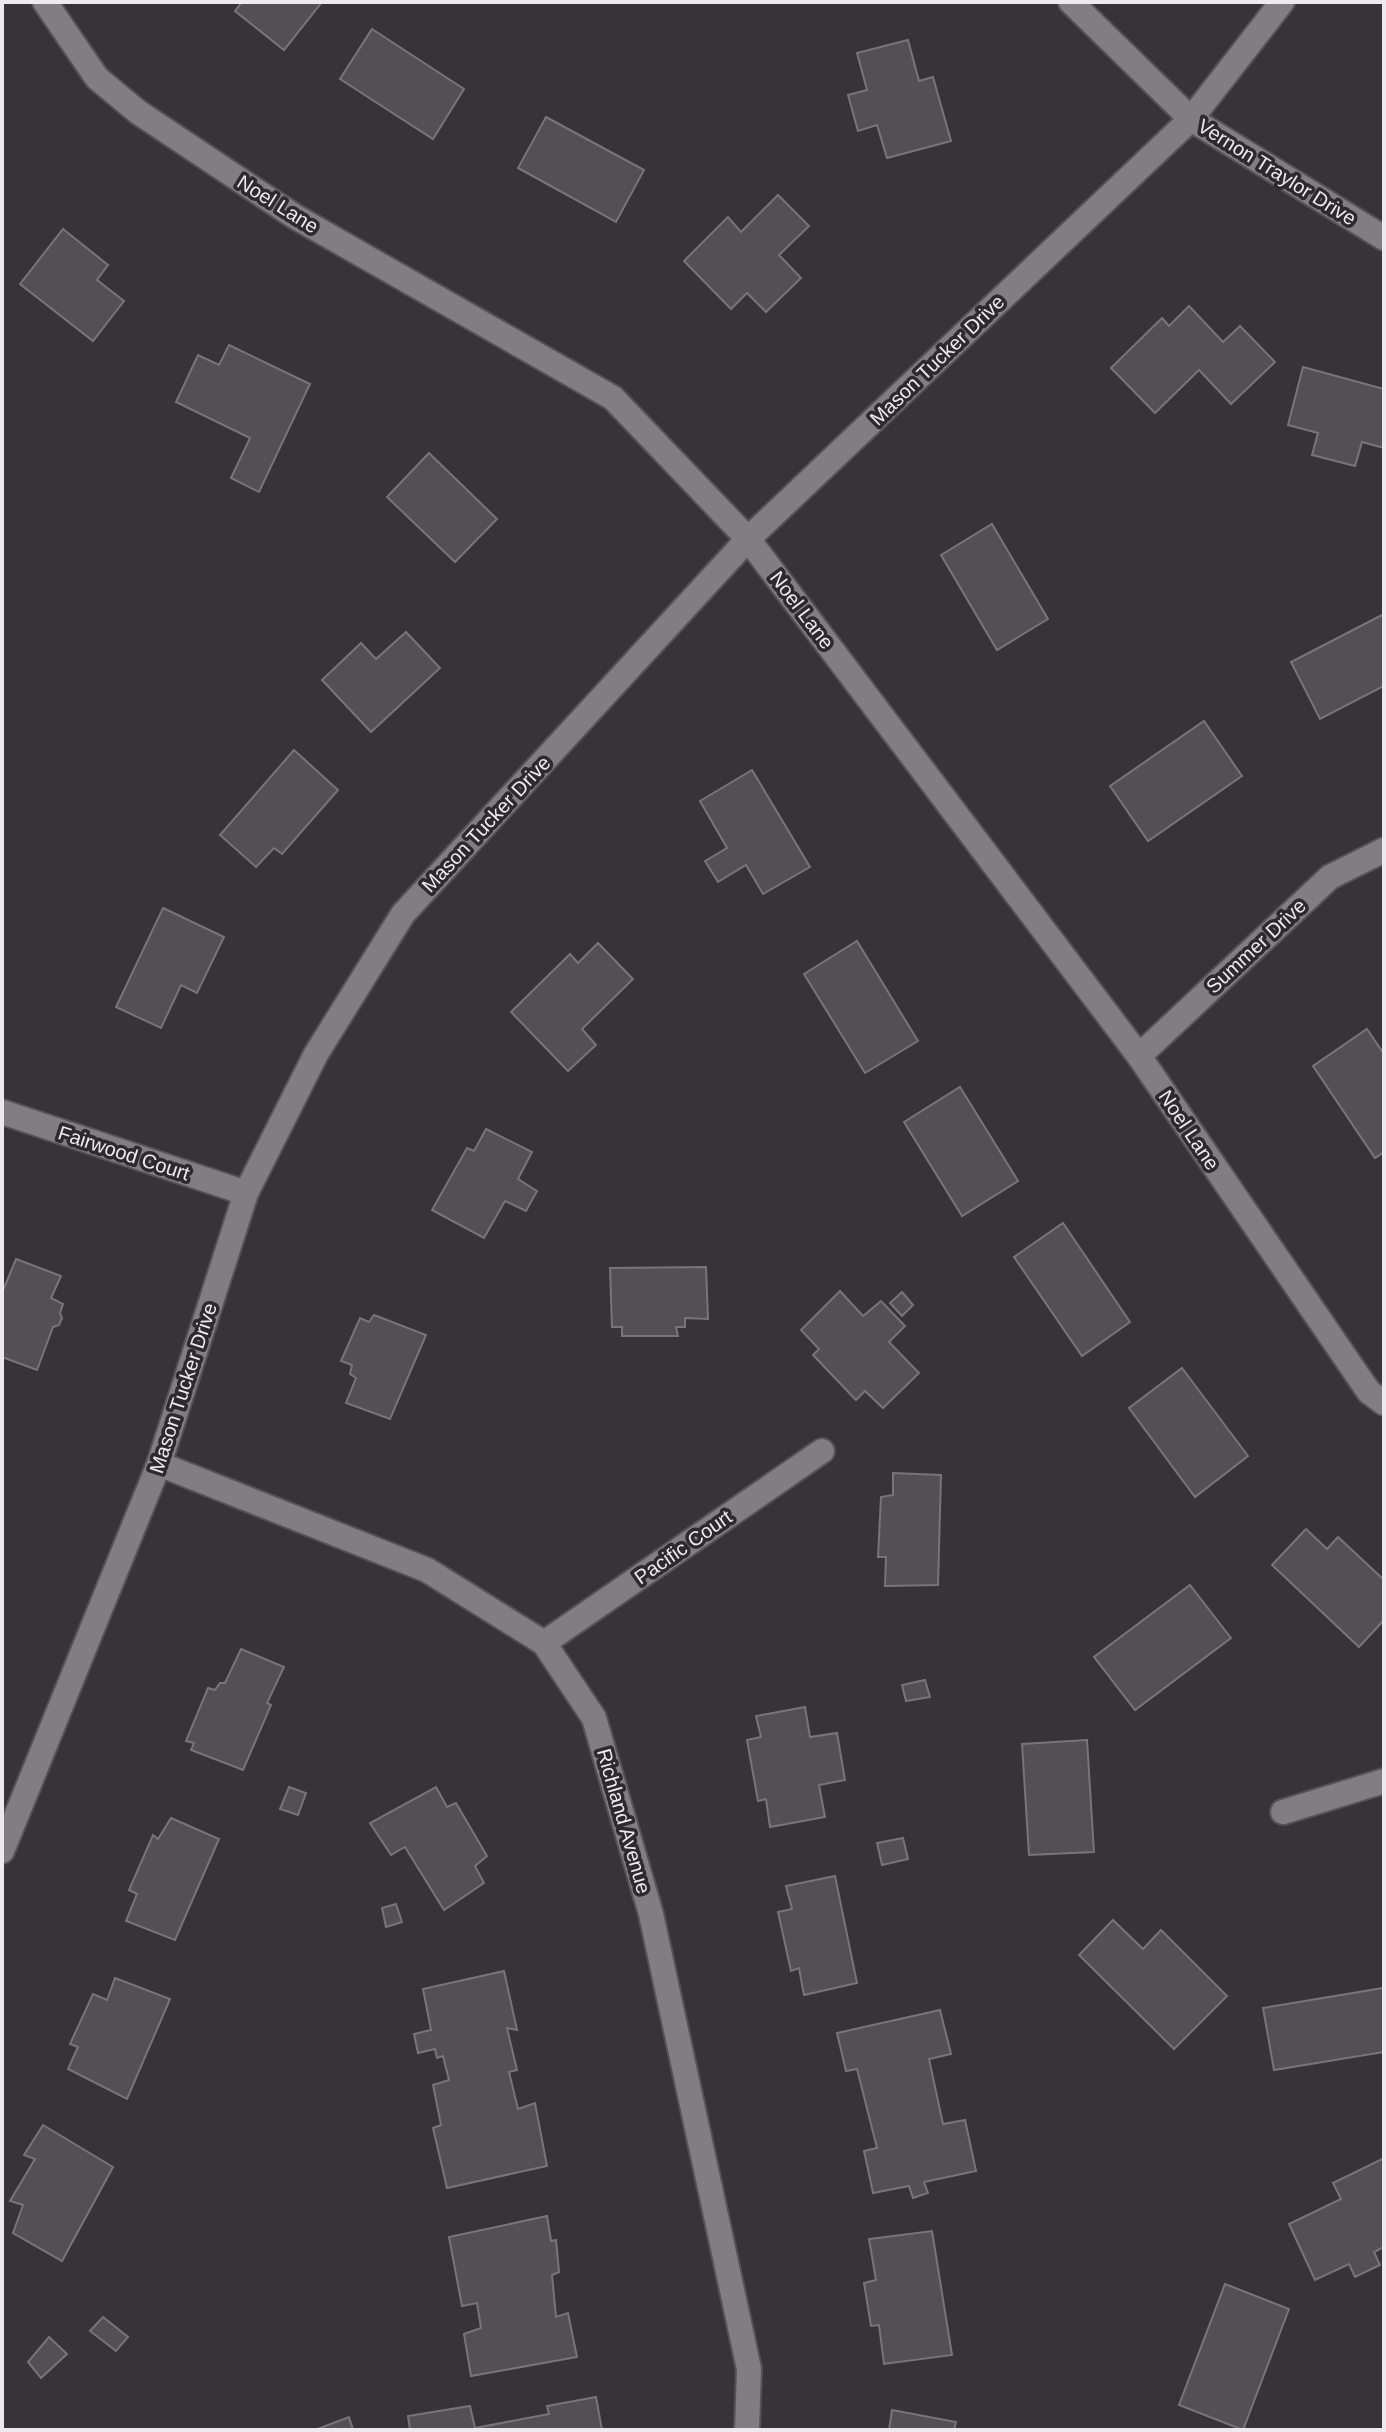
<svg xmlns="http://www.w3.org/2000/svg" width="1386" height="2432" font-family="Arial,sans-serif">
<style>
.building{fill:#525053;stroke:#777579;stroke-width:2}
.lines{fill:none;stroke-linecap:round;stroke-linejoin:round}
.minor-casing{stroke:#535255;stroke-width:28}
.minor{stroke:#817e82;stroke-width:24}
.labels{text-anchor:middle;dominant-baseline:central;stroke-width:7;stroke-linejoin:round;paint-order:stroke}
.street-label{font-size:20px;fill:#eceaed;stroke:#2c2a2d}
</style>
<rect width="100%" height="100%" fill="#363437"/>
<g class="building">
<path d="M242 2H322L284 50 235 11Z"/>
<path d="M372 29 464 89 433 139 340 79Z"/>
<path d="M908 40 919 81 933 77 951 141 887 158 877 125 858 131 848 95 867 90 857 53Z"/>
<path d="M546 117 644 170 616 222 518 168Z"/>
<path d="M778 195 809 226 779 255 801 278 766 312 747 293 731 309 684 261 728 217 741 232Z"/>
<path d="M63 229 108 265 97 280 124 301 93 341 20 284Z"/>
<path d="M1189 306 1223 342 1240 326 1275 362 1231 404 1199 370 1155 413 1111 368 1162 318 1169 326Z"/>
<path d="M229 345 310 384 259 492 231 478 250 438 176 402 198 355 219 365Z"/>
<path d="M1303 367 1384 389V448L1362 442 1355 466 1312 455 1318 433 1288 425Z"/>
<path d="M429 453 497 519 455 562 387 497Z"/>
<path d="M992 524 1048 619 997 650 941 555Z"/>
<path d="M1384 614V686L1320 719 1291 662Z"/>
<path d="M406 632 440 668 371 732 322 680 361 643 376 659Z"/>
<path d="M1204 721 1242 776 1148 841 1110 786Z"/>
<path d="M294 750 338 790 282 854 274 848 256 867 220 835Z"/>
<path d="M752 770 810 867 763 894 746 865 718 882 705 861 727 848 700 801Z"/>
<path d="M163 908 224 937 197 993 181 985 161 1028 116 1007Z"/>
<path d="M857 941 918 1041 865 1073 804 974Z"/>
<path d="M598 943 633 979 582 1029 596 1045 568 1071 511 1012 570 954 578 963Z"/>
<path d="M1367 1029 1384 1054V1152L1375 1158 1313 1066Z"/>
<path d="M960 1087 1018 1181 962 1216 904 1122Z"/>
<path d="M486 1129 532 1152 518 1179 537 1191 526 1211 505 1201 484 1238 432 1210 467 1148 474 1151Z"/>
<path d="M1063 1223 1130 1322 1082 1356 1014 1257Z"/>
<path d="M16 1259 61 1276 51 1298 63 1304 60 1313 62 1318 59 1325 53 1327 37 1370 2 1357V1293Z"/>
<path d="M706 1267 708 1319 685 1318V1327H676L678 1336H622V1327H612L610 1268Z"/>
<path d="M840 1291 863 1316 881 1301 905 1326 889 1342 919 1373 883 1408 865 1391 856 1400 813 1355 819 1349 801 1330Z"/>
<path d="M902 1292 913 1305 902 1316 890 1303Z"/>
<path d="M374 1315 426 1335 390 1419 346 1403 356 1378 350 1374 352 1365 341 1361 360 1318 369 1322Z"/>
<path d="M1182 1368 1248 1456 1195 1497 1129 1408Z"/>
<path d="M893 1473 941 1475 938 1585 885 1586 886 1557H878L881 1497 893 1495Z"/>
<path d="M1306 1529 1327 1549 1338 1537 1384 1580V1620L1359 1647 1272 1565Z"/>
<path d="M1190 1585 1231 1638 1135 1710 1094 1657Z"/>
<path d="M241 1649 284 1667 267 1703 271 1705 243 1770 191 1750 194 1743 186 1741 208 1688 215 1690 220 1683H225Z"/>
<path d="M925 1680 930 1697 906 1701 902 1685Z"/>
<path d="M805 1707 810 1737 837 1733 845 1780 819 1785 825 1817 770 1827 766 1799 758 1801 747 1740 761 1737 756 1716Z"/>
<path d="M1087 1740 1094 1852 1029 1855 1022 1744Z"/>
<path d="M289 1787 306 1793 298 1815 280 1809Z"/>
<path d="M436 1787 447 1807 456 1803 487 1856 475 1866 484 1883 444 1910 405 1847 391 1855 370 1823Z"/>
<path d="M171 1818 219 1839 175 1940 126 1921 137 1894 129 1890 153 1835 158 1839Z"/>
<path d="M903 1838 908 1859 882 1865 877 1843Z"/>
<path d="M835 1876 857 1983 804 1995 799 1968 791 1971 778 1912 792 1909 786 1886Z"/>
<path d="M396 1904 402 1922 386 1927 382 1908Z"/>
<path d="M1113 1920 1143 1949 1161 1930 1227 1996 1174 2049 1079 1955Z"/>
<path d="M504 1971 517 2030 507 2028 517 2070 509 2072 518 2109 535 2103 547 2166 447 2188 433 2128 441 2125 433 2085 449 2080 443 2056 437 2058 435 2049 418 2053 414 2034 431 2030 423 1989Z"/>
<path d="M115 1978 170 1999 127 2099 68 2069 78 2047 70 2044 93 1994 107 2000Z"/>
<path d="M1383 1988 1384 2052 1274 2070 1263 2008Z"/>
<path d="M940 2010 951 2054 929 2059 943 2124 965 2120 976 2171 924 2182 928 2193 913 2198 909 2186 873 2193 864 2151 877 2148 857 2069 846 2071 837 2033Z"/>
<path d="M43 2125 113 2167 62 2261 13 2233 23 2205 10 2201 35 2159 24 2155Z"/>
<path d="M1384 2158V2247L1374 2252 1380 2265 1355 2277 1349 2264 1315 2280 1289 2224 1341 2199 1333 2183Z"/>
<path d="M547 2216 551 2241 556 2240 559 2272 552 2275 556 2317 568 2313 577 2357 471 2376 464 2334 481 2328 477 2303 462 2306 449 2237Z"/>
<path d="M932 2231 952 2355 884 2364 879 2325 871 2326 864 2283 876 2280 869 2239Z"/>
<path d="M1225 2284 1289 2309 1243 2430 1179 2405Z"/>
<path d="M103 2317 128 2337 116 2351 90 2331Z"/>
<path d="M49 2337 67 2354 41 2378 28 2362Z"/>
<path d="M596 2397 602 2430H410L408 2416 470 2406 475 2428 549 2414 547 2406Z"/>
<path d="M892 2410 956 2422 954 2430H889Z"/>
<path d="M349 2417 353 2430H315Z"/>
</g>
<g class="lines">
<defs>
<g id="minor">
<path d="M45 2 97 78 138 112 294 216 613 398 748 539 1139 1056 1369 1392 1384 1403"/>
<path d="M1071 2 1191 119 1384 238"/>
<path d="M1139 1056 1330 877 1384 850"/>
<path d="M2 1112 246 1193"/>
<path d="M159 1464 427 1570 544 1643 594 1718 651 1914 749 2369 747 2430"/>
<path d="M544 1643 822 1451"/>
<path d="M1283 1812 1384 1781"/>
<path d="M2 1851 159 1464 246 1193 316 1054 403 914 748 539 1191 119 1282 2"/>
</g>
</defs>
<use href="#minor" class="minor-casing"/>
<use href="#minor" class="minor"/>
</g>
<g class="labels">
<g class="street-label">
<text transform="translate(1277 172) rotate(32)">Vernon Traylor Drive</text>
<text transform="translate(278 204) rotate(32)">Noel Lane</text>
<text transform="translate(937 360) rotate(-44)">Mason Tucker Drive</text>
<text transform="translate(802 610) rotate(53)">Noel Lane</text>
<text transform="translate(486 824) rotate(-47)">Mason Tucker Drive</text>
<text transform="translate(1256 946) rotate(-43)">Summer Drive</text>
<text transform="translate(1189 1130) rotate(56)">Noel Lane</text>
<text transform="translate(124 1153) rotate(18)">Fairwood Court</text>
<text transform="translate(183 1388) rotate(-72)">Mason Tucker Drive</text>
<text transform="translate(683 1547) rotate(-35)">Pacific Court</text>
<text transform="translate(624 1821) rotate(74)">Richland Avenue</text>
</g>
</g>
<rect width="1386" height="2432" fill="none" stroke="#eceaed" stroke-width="8"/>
</svg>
